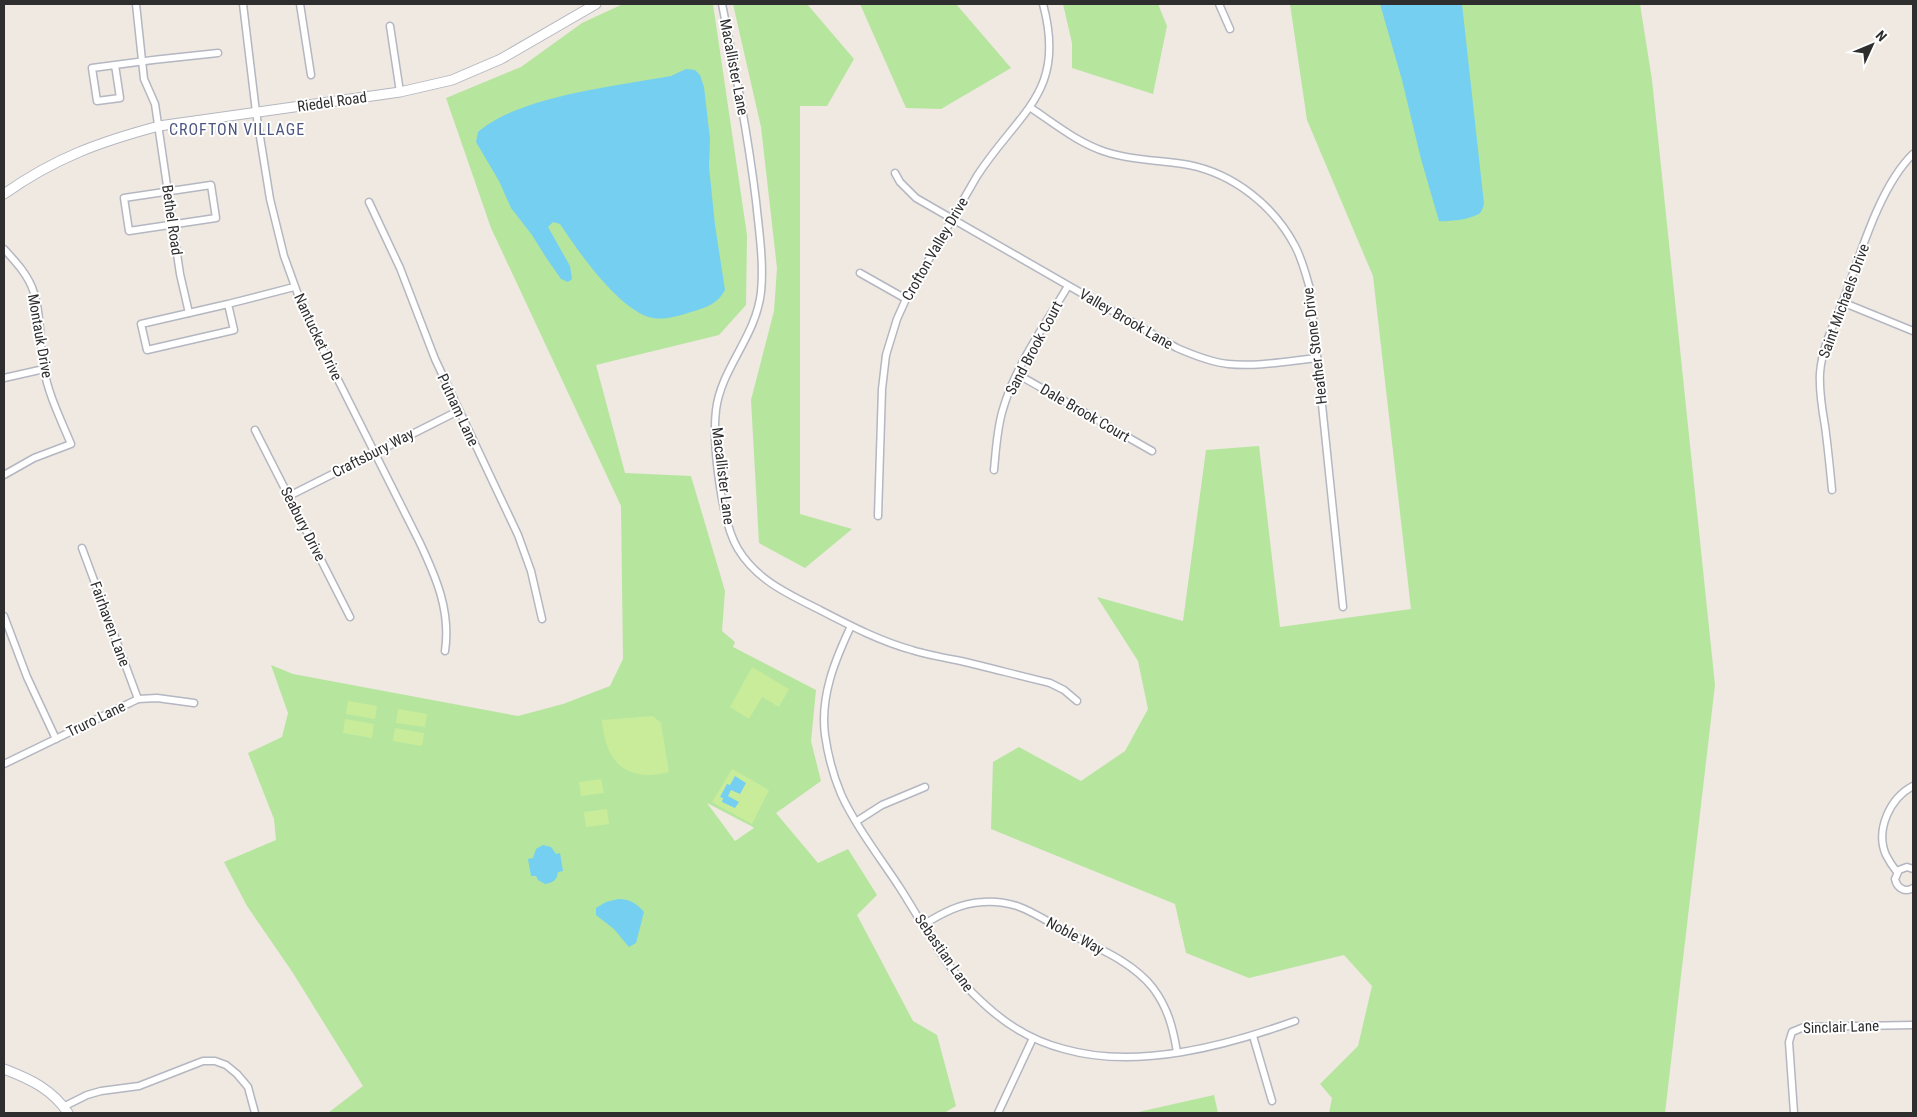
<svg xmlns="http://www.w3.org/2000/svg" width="1917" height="1117" font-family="'Roboto Condensed',sans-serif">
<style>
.green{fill:#b6e59e;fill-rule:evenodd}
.pitch{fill:#c9ec9a}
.water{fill:#75cff0}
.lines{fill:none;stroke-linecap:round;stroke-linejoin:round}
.street-casing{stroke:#b4b7c1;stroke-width:9}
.secondary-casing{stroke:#b4b7c1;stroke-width:11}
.street{stroke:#fff;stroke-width:6}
.secondary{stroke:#fff;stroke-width:9}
.labels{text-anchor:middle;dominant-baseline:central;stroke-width:4;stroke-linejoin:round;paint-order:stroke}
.street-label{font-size:15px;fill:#2e2e2e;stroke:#fff}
.neighbourhood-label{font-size:16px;letter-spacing:1px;fill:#4d5680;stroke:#fff}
</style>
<rect width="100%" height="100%" fill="#efe9e1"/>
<g class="green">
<path d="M623 4H713L747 235 746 305 719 335 596 365 625 473 691 476 725 591 722 631 735 642 733 647 816 690 811 741 821 781 776 813 818 863 848 849 877 895 857 915 913 1021 937 1035 956 1106 944 1113H328L363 1086 293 973 247 906 224 862 276 840 274 819 248 753 282 737 288 713 271 665 293 674 518 716 563 704 610 686 623 659 621 506 491 228 446 98 521 67 582 23ZM707 803 753 827 754 828 735 841Z"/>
<path d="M733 4H807L854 59 827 106H800V514L852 529 805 568 759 543 751 400 774 311 777 268 761 127Z"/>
<path d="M860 4H956L1011 68 941 109 906 108Z"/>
<path d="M1063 4H1158L1167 26 1153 94 1072 68V43Z"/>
<path d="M1290 4H1640L1652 80 1715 685 1665 1113H1329L1332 1098 1320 1084 1358 1046 1372 986 1344 955 1249 978 1186 953 1175 904 991 829 993 762 1019 747 1081 781 1125 751 1148 709 1138 661 1097 597 1183 621 1206 450 1259 446 1280 627 1411 609 1373 276 1307 120Z"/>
<path d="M1214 1095 1218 1113H1134Z"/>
</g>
<g class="pitch">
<path d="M752 667 789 689 779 707 762 697 749 719 730 707Z"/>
<path d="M348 701 377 706 375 719 346 714Z"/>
<path d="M398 709 427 714 425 727 396 723Z"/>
<path d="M653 716 661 723 669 772C626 783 605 762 602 720Z"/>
<path d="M345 719 374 724 372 738 343 733Z"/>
<path d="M395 728 424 733 422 746 393 741Z"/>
<path d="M732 769 769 790 752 824 712 802Z"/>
<path d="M601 779 604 793 581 796 579 782Z"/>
<path d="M607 809 609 824 586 827 584 812Z"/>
</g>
<g class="water">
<path d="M1380 4H1462L1484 204C1484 205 1481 212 1481 212 1475 219 1448 222 1439 221L1421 159 1402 80Z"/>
<path d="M686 69 695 70 700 75 704 87 710 139 709 167 715 225 725 290C718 304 705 308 691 312 678 316 666 320 653 318 620 312 578 251 560 224L553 222 548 227 570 266 572 279 568 282 561 279 547 259 532 235 511 208 499 181 476 142 478 132C519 96 617 86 671 76Z"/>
<path d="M735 776 746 783 740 794 731 790 728 796 739 802 735 808 722 802 723 798 720 797 727 784 730 785Z"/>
<path d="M543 845 551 847 556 854 560 853 563 871 558 872C557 880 553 883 545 884L538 880 536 876H531L528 859 533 858 536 849Z"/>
<path d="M618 899C630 899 636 903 644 912L636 943 629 947 614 929 596 915V908L606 902Z"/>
</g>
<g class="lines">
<defs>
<g id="street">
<path d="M136 4 144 79 155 104 180 274 189 313"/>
<path d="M243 4 256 112 270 199 284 256 305 314 419 541C436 577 451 611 445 651"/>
<path d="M300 4 311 75"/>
<path d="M722 4C735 69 748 135 756 201 759 231 764 262 761 292 756 337 721 368 716 410 712 443 721 521 738 549 756 579 786 593 816 608 847 624 879 641 912 650 928 655 945 658 961 661 991 668 1020 676 1050 683L1064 690 1077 701"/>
<path d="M1219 4 1230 29"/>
<path d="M390 26 400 92"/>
<path d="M115 65 120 98 97 101 92 68C134 62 176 57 218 53"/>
<path d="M1031 108C1055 124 1078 143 1106 152 1133 161 1162 160 1189 165 1234 174 1274 206 1295 246 1302 259 1306 275 1310 289L1343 607"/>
<path d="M895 173 900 182 916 198 1177 348C1193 355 1210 362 1228 364 1257 367 1288 361 1317 358"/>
<path d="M211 185 216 218 129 231 124 198Z"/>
<path d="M369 202 400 268 435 359 518 535 531 571 542 619"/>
<path d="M4 249C16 262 29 276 34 293 42 317 39 344 44 369 48 394 61 420 71 444L34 458 4 475"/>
<path d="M860 273 906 299"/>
<path d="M1842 302 1913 331"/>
<path d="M228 304 141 324 147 350 234 330 228 304 294 287"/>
<path d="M1017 374 1152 451"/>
<path d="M4 378 44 369"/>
<path d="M255 430 350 617"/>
<path d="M994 470C996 449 997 428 1003 409 1015 367 1046 323 1068 286"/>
<path d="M1832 490C1830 469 1828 448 1825 426 1822 409 1819 390 1820 373 1822 347 1834 324 1843 301 1860 256 1879 187 1913 154"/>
<path d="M289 496 458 411"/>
<path d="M878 516 882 389 886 355 897 319 906 299 977 176C1019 111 1067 93 1043 4"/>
<path d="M82 548 138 699"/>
<path d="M4 616 27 677 56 739"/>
<path d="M851 626C835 660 820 696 825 735 828 756 833 775 841 794 855 825 881 859 900 888 925 927 947 971 982 1002 1005 1024 1033 1041 1064 1049 1137 1070 1225 1046 1295 1021"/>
<path d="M4 764 138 699 157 698 194 703"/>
<path d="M857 821 882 805 925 787"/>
<path d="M1913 869 1907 867 1899 870 1895 879C1897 888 1905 893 1913 888"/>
<path d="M1897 872C1893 867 1889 861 1886 855 1875 830 1890 798 1913 786"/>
<path d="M923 925C942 913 961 903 983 902 994 901 1007 903 1017 906 1034 912 1049 922 1064 931 1095 947 1132 961 1153 988 1168 1008 1173 1028 1177 1052"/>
<path d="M1253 1036 1272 1101"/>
<path d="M63 1107 87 1095 101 1091 139 1086 203 1061H215L226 1065 237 1074 248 1087 255 1113"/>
<path d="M998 1113 1033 1038"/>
<path d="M1794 1113 1789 1042 1792 1032 1804 1027 1913 1025"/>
</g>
<g id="secondary">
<path d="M4 194C55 158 99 142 159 126L400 92 452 80 501 59 596 4"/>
<path d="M4 1069C30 1079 52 1089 68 1113"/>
</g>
</defs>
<use href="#street" class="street-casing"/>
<use href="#secondary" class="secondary-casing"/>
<use href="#street" class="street"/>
<use href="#secondary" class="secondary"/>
</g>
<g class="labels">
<g class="street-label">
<text transform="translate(734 67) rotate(79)">Macallister Lane</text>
<text transform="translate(332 102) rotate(-8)">Riedel Road</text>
<text transform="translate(172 220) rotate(82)">Bethel Road</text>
<text transform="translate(935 249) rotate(-60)">Crofton Valley Drive</text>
<text transform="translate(1844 301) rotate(-70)">Saint Michaels Drive</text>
<text transform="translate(1126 319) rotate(30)">Valley Brook Lane</text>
<text transform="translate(40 336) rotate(80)">Montauk Drive</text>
<text transform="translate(318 337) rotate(65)">Nantucket Drive</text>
<text transform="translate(1315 346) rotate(-97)">Heather Stone Drive</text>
<text transform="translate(1034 348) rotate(-62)">Sand Brook Court</text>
<text transform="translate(458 410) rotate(65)">Putnam Lane</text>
<text transform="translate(1085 413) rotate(30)">Dale Brook Court</text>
<text transform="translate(373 453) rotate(-27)">Craftsbury Way</text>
<text transform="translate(723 476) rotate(83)">Macallister Lane</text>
<text transform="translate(303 524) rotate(63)">Seabury Drive</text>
<text transform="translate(110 624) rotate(70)">Fairhaven Lane</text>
<text transform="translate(96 719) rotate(-26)">Truro Lane</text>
<text transform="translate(1075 936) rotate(28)">Noble Way</text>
<text transform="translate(944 953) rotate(55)">Sebastian Lane</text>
<text transform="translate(1841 1027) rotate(-2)">Sinclair Lane</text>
</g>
<g class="neighbourhood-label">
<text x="237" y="129">CROFTON VILLAGE</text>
</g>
</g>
<rect width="1917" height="1117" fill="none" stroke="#2e2e2e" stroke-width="10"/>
<g transform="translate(1872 45) rotate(46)" stroke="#ffffff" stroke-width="4" paint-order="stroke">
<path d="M0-4L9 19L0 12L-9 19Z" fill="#2e2e2e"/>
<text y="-8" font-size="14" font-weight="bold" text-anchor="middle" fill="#2e2e2e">N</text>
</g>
</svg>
